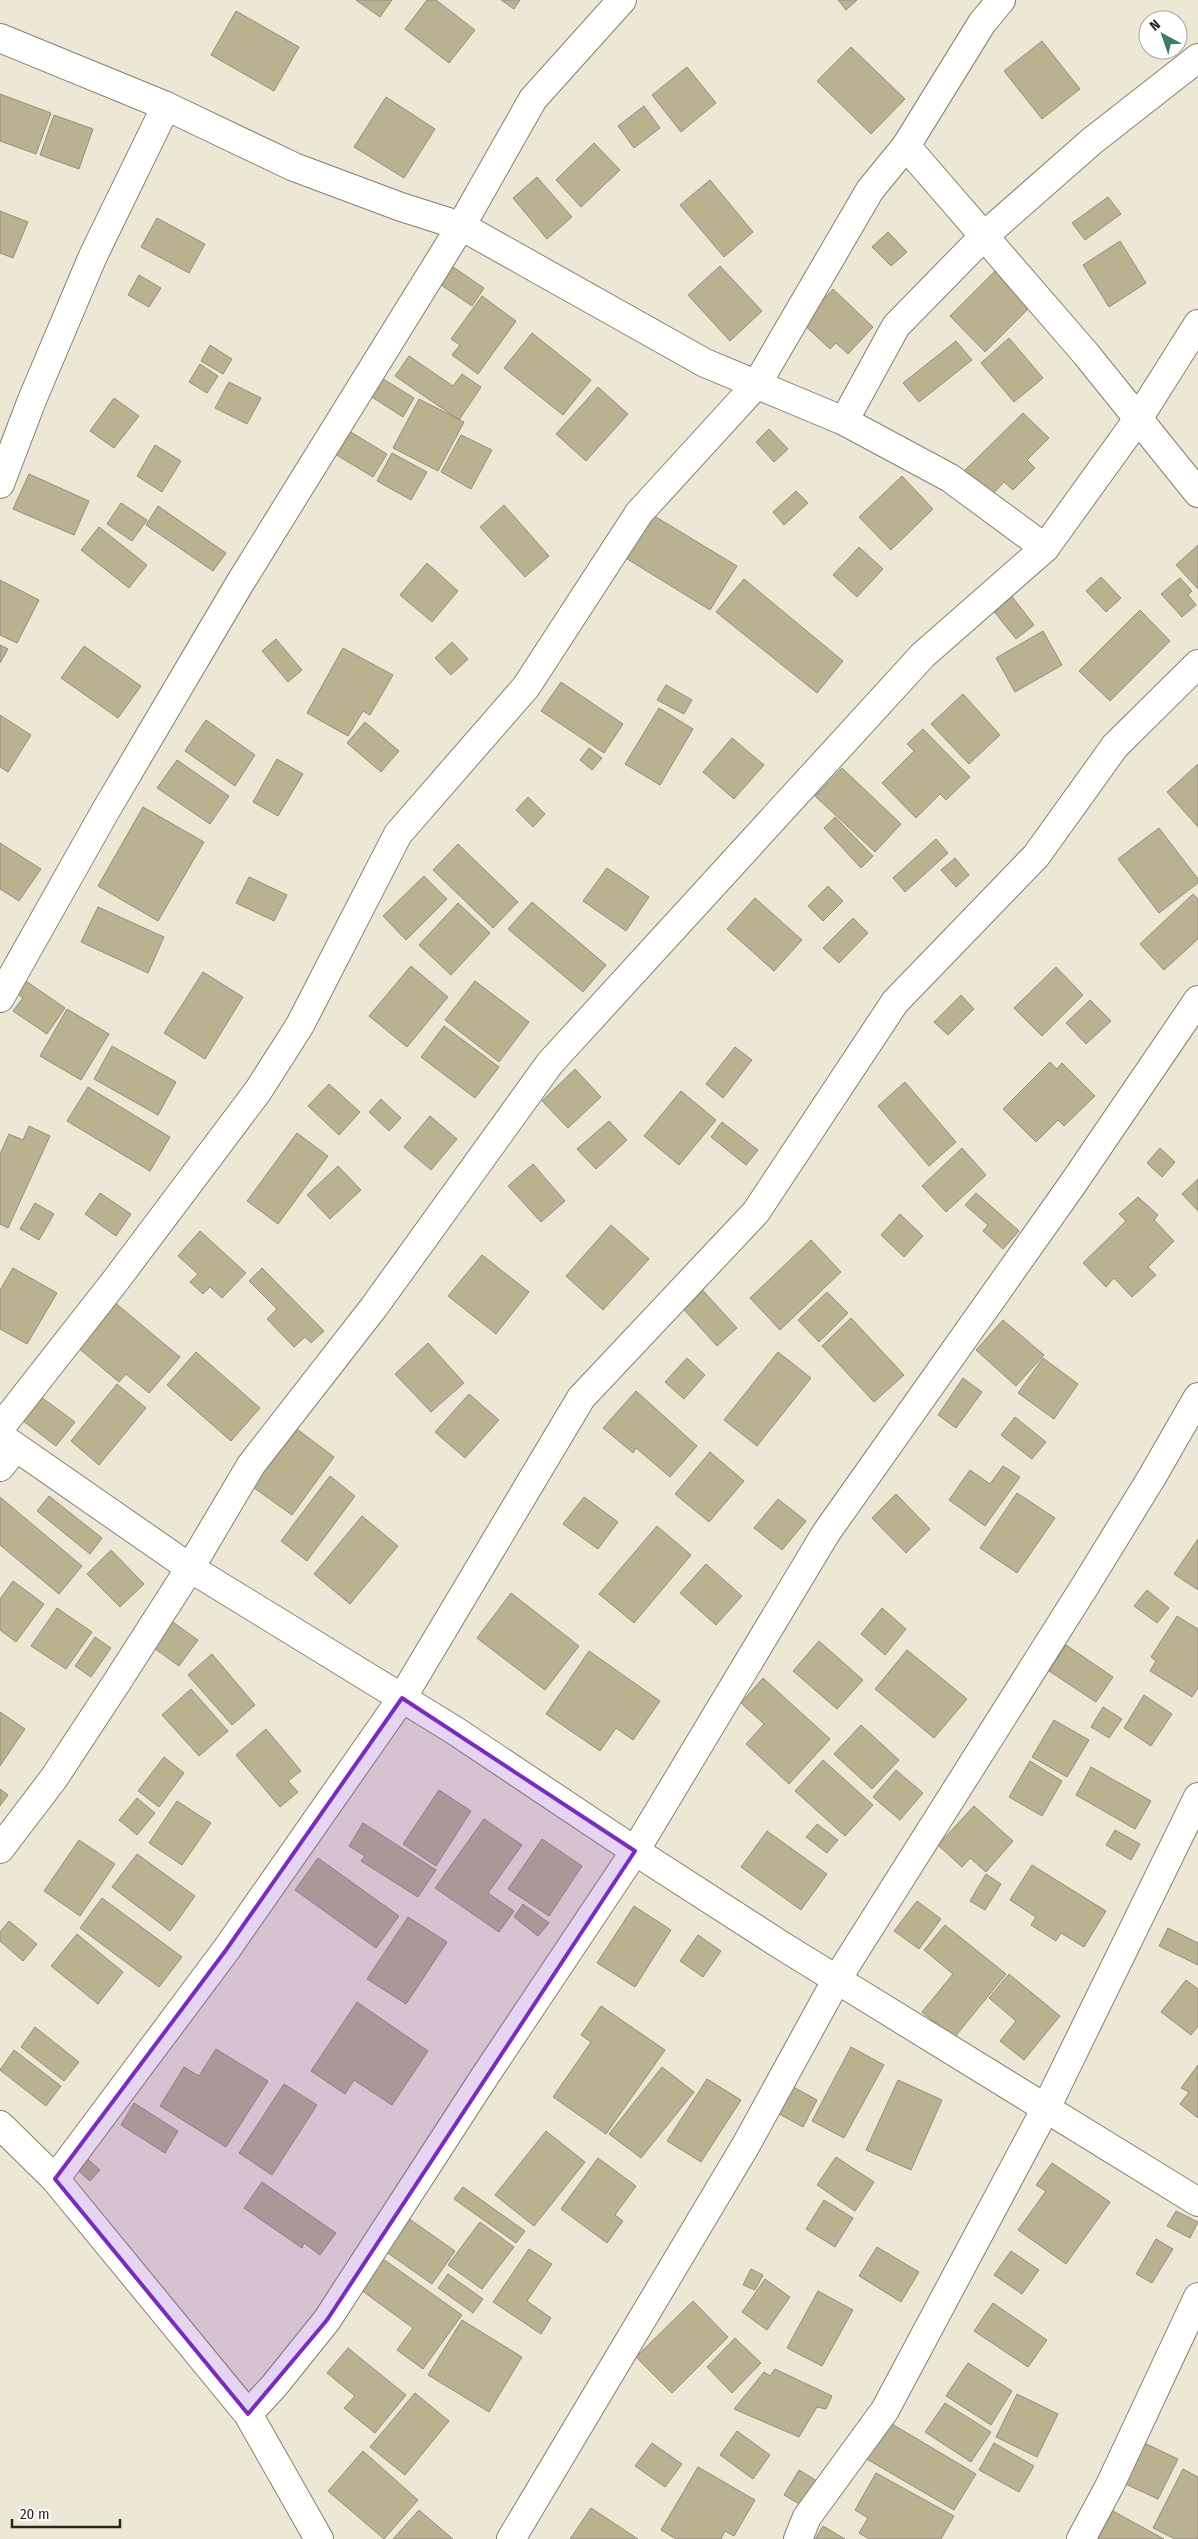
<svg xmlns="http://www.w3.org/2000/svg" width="1198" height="2539" font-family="'Fira Sans Condensed',sans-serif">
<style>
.building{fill:#b9b18f;stroke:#948f7e}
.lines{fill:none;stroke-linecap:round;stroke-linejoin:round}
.street-casing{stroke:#84806f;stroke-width:30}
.street{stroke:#fff;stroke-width:28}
.marked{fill:#7b2cbf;fill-opacity:0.2;stroke:#7b2cbf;stroke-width:4;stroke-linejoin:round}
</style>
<rect width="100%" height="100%" fill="#ede8d5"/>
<g class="building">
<path d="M356 0H392L380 17Z"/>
<path d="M427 0H436L475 30 449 63 405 29Z"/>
<path d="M501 0H520L514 9Z"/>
<path d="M838 0H857L846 10Z"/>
<path d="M236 11 299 47 274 91 211 55Z"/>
<path d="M1042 41 1080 89 1042 119 1004 71Z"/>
<path d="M851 47 905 99 871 134 817 81Z"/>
<path d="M687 67 716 103 681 132 652 95Z"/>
<path d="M0 94 51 113 36 154 0 141Z"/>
<path d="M386 97 435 129 404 178 354 147Z"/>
<path d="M644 106 660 128 634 148 618 126Z"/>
<path d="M54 115 93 129 79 169 40 155Z"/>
<path d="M594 143 620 170 581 207 556 180Z"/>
<path d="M537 177 572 217 547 239 513 198Z"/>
<path d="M710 180 753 232 724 257 680 205Z"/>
<path d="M1108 197 1121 214 1085 240 1072 223Z"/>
<path d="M0 211 28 222 13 258 0 253Z"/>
<path d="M157 218 205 244 189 273 141 247Z"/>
<path d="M888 232 907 252 891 266 872 247Z"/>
<path d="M1120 241 1146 283 1109 307 1083 265Z"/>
<path d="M434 254 484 288 472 306 422 272Z"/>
<path d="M720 266 762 311 730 341 688 295Z"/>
<path d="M1000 266 1035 302 985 352 950 316Z"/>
<path d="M139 275 161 288 149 307 128 295Z"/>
<path d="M833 289 873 327 848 354 836 343 830 349 802 323Z"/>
<path d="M482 296 516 321 478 374 452 355 460 345 451 339Z"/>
<path d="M532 333 591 380 563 415 504 368Z"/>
<path d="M1009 338 1043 378 1014 402 981 363Z"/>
<path d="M956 341 972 360 919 402 903 383Z"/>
<path d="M210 345 232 359 223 374 201 361Z"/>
<path d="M409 356 453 386 462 374 481 387 459 420 395 376Z"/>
<path d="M200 364 218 376 207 393 189 382Z"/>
<path d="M372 372 414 398 403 417 361 390Z"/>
<path d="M229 382 261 398 247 424 215 408Z"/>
<path d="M598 387 628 414 586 461 556 434Z"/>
<path d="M114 398 139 416 114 448 90 431Z"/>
<path d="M419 399 464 422 438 471 393 448Z"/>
<path d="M1023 413 1049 438 1027 460 1035 468 1013 490 1004 482 989 498 963 472Z"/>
<path d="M769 429 788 449 774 462 756 442Z"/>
<path d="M349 431 387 454 373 477 335 454Z"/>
<path d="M461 435 492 450 471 489 441 472Z"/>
<path d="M155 445 181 461 162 492 137 476Z"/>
<path d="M392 453 427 472 411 500 377 481Z"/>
<path d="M29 474 89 501 74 535 13 509Z"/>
<path d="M902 476 933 509 891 550 859 517Z"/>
<path d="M796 491 808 503 784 525 773 512Z"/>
<path d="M121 503 147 520 132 541 107 524Z"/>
<path d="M504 505 549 556 525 577 480 527Z"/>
<path d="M158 506 226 553 213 571 146 525Z"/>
<path d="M651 514 737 566 710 610 624 557Z"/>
<path d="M99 527 147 565 129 588 81 550Z"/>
<path d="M1198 545V589L1176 565Z"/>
<path d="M859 547 883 569 857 597 833 575Z"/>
<path d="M427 563 458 591 432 622 400 595Z"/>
<path d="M1101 577 1121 598 1106 612 1086 591Z"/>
<path d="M1180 578 1192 591 1188 595 1196 605 1182 617 1161 594Z"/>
<path d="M744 579 843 661 817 693 716 612Z"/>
<path d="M0 580 39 600 17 643 0 635Z"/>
<path d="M1003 585 1034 625 1016 639 985 600Z"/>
<path d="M1140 610 1170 641 1110 701 1079 671Z"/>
<path d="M1043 631 1062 665 1015 692 996 658Z"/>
<path d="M276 639 302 670 288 682 262 651Z"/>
<path d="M452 642 468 659 451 675 435 658Z"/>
<path d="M0 645 8 649 0 663Z"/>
<path d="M84 646 141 686 118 718 61 678Z"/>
<path d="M343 648 393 675 370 715 363 711 348 736 307 713Z"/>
<path d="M561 682 623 724 604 753 541 711Z"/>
<path d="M666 685 692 700 684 714 657 700Z"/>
<path d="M963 694 1000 735 969 764 931 724Z"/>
<path d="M659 708 693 729 660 785 625 764Z"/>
<path d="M0 715 31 735 8 772 0 767Z"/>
<path d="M206 720 255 755 235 786 185 751Z"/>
<path d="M365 722 399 751 381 772 347 743Z"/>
<path d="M923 729 970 777 946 800 940 794 916 818 882 783 914 751 907 744Z"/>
<path d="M732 738 764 765 734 799 703 772Z"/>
<path d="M589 748 602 758 592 770 580 760Z"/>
<path d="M277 759 303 774 278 816 253 802Z"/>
<path d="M177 760 229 796 210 824 157 788Z"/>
<path d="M1198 764V827L1167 792Z"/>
<path d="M842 768 901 824 875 852 815 796Z"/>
<path d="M528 797 545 814 533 827 516 810Z"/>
<path d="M143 807 204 842 158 921 98 886Z"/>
<path d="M835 817 873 856 861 868 824 828Z"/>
<path d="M1159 828 1198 879V883L1159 913 1118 859Z"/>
<path d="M936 839 948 853 905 892 893 878Z"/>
<path d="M0 843 41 869 19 901 0 889Z"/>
<path d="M458 844 518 902 493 928 433 870Z"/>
<path d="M955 858 969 875 956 887 941 870Z"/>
<path d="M607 868 649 897 626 931 583 901Z"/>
<path d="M424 876 447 899 406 940 383 916Z"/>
<path d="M249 877 287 895 274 921 236 903Z"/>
<path d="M828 886 843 901 823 921 808 906Z"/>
<path d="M1193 894 1198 899V939L1164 970 1140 944Z"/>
<path d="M755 898 802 940 774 971 727 929Z"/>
<path d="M532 902 606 965 583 992 508 929Z"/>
<path d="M458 903 490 933 451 975 419 945Z"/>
<path d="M98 907 164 937 148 973 81 942Z"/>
<path d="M853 918 868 933 839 963 823 948Z"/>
<path d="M411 966 448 997 407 1047 369 1016Z"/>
<path d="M1056 967 1083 995 1042 1036 1014 1008Z"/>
<path d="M203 972 243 997 205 1059 164 1033Z"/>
<path d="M23 979 65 1008 47 1034 13 1011 23 998 15 992Z"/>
<path d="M475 981 529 1022 499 1062 445 1020Z"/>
<path d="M961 995 974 1009 948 1035 934 1022Z"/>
<path d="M1090 1000 1111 1021 1086 1044 1066 1023Z"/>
<path d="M67 1009 109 1034 81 1080 40 1056Z"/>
<path d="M444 1026 499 1067 475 1098 421 1057Z"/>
<path d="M112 1046 176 1082 158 1115 94 1079Z"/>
<path d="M735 1047 752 1060 723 1098 706 1084Z"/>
<path d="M1050 1062 1057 1069 1062 1063 1095 1096 1064 1126 1058 1120 1036 1142 1003 1109Z"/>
<path d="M575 1069 601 1097 568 1128 542 1101Z"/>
<path d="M905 1082 956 1142 929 1166 878 1106Z"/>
<path d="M329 1084 360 1112 339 1135 308 1106Z"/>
<path d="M88 1087 170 1137 150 1171 67 1121Z"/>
<path d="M681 1091 716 1120 679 1165 644 1136Z"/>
<path d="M381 1099 401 1118 389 1131 369 1112Z"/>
<path d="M430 1116 457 1139 431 1170 404 1147Z"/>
<path d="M609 1121 627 1140 596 1169 577 1149Z"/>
<path d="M722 1122 758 1150 746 1165 711 1137Z"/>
<path d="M29 1126 50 1136 8 1228 0 1224V1154L9 1134 23 1140Z"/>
<path d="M297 1133 328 1156 278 1224 247 1201Z"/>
<path d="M962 1148 986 1175 946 1212 922 1186Z"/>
<path d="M1160 1148 1175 1162 1162 1177 1147 1163Z"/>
<path d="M533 1164 565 1201 541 1222 508 1186Z"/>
<path d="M338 1166 361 1190 330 1219 307 1195Z"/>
<path d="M1198 1179V1211L1182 1194Z"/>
<path d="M100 1193 131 1214 116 1236 85 1214Z"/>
<path d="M976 1193 1019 1231 1003 1249 983 1231 988 1225 965 1205Z"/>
<path d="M1138 1197 1158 1215 1154 1220 1174 1241 1148 1267 1156 1275 1132 1297 1114 1278 1106 1287 1083 1263 1126 1221 1119 1214Z"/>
<path d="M35 1203 54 1214 39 1240 20 1229Z"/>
<path d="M900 1214 923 1236 904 1257 881 1235Z"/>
<path d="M611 1225 649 1259 603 1310 566 1276Z"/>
<path d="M200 1231 246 1273 222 1298 210 1287 203 1294 190 1282 198 1274 178 1256Z"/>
<path d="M811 1240 841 1272 780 1330 750 1298Z"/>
<path d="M482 1255 529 1292 496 1334 448 1296Z"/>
<path d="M13 1268 57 1293 27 1344 0 1329V1290Z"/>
<path d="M262 1268 324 1331 311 1343 305 1337 294 1347 267 1319 277 1309 249 1281Z"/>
<path d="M698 1285 737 1328 717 1346 678 1303Z"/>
<path d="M827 1292 848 1313 819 1342 798 1320Z"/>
<path d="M113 1301 180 1357 149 1393 126 1374 119 1382 76 1346Z"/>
<path d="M851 1318 904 1375 874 1402 822 1346Z"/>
<path d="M1003 1320 1044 1355 1016 1386 976 1350Z"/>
<path d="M428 1343 464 1383 431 1412 395 1374Z"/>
<path d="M196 1352 260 1408 231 1441 167 1385Z"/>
<path d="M778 1352 811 1378 757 1446 724 1420Z"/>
<path d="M687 1358 705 1375 684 1399 665 1382Z"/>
<path d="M1043 1358 1078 1384 1054 1419 1018 1393Z"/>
<path d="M963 1378 982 1392 956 1428 938 1415Z"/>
<path d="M117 1384 146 1408 99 1465 71 1441Z"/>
<path d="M636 1391 697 1446 670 1477 636 1448 633 1453 603 1428Z"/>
<path d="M37 1394 75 1422 56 1446 18 1417Z"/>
<path d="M469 1394 499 1420 465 1458 435 1432Z"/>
<path d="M1015 1417 1046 1442 1032 1459 1001 1435Z"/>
<path d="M293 1426 334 1457 292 1515 250 1485Z"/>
<path d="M710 1452 744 1481 709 1522 675 1494Z"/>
<path d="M1003 1466 1020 1477 985 1526 949 1500 970 1470 990 1484Z"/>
<path d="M330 1476 355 1496 307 1561 281 1541Z"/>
<path d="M1017 1493 1055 1518 1017 1573 980 1548Z"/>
<path d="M896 1494 930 1529 906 1553 872 1518Z"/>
<path d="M49 1496 102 1538 90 1554 37 1511Z"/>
<path d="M0 1497 82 1566 59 1594 0 1545Z"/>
<path d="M584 1497 618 1522 598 1549 563 1524Z"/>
<path d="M778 1499 806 1521 782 1550 754 1528Z"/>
<path d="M362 1516 398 1546 350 1604 314 1574Z"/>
<path d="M657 1526 691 1555 634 1623 599 1594Z"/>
<path d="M1198 1539V1590L1174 1574Z"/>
<path d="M111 1550 144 1584 120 1607 87 1574Z"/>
<path d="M706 1564 742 1596 716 1625 680 1593Z"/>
<path d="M13 1581 44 1604 16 1642 0 1630V1599Z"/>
<path d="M1147 1590 1169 1608 1157 1623 1134 1606Z"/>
<path d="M511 1593 579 1646 545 1690 477 1638Z"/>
<path d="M57 1608 92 1632 66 1669 31 1646Z"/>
<path d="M882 1608 906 1629 885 1655 861 1634Z"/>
<path d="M1177 1616 1198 1629V1688L1192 1697 1150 1671 1156 1661 1151 1657Z"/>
<path d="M170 1620 198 1640 179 1666 151 1646Z"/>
<path d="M95 1637 111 1648 91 1677 75 1666Z"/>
<path d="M819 1641 863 1680 837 1709 793 1671Z"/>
<path d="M1066 1645 1113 1677 1096 1702 1049 1671Z"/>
<path d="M907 1650 967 1699 934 1738 875 1689Z"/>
<path d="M589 1651 660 1701 633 1740 616 1728 600 1751 546 1714Z"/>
<path d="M212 1654 255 1705 232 1725 188 1675Z"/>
<path d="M763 1678 830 1739 789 1784 746 1744 764 1724 741 1703Z"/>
<path d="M191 1689 228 1731 199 1756 162 1715Z"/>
<path d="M1144 1695 1172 1714 1151 1746 1124 1728Z"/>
<path d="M1103 1707 1122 1719 1109 1738 1091 1727Z"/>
<path d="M0 1712 25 1729 0 1766Z"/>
<path d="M1054 1720 1089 1740 1067 1777 1032 1757Z"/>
<path d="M861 1725 899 1760 872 1789 834 1754Z"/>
<path d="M266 1729 301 1771 288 1781 298 1792 280 1807 236 1755Z"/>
<path d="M164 1757 184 1773 159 1807 138 1791Z"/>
<path d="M823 1760 873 1805 845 1836 795 1791Z"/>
<path d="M1030 1761 1062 1781 1042 1816 1009 1797Z"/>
<path d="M1091 1767 1151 1801 1135 1829 1076 1795Z"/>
<path d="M896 1770 923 1793 900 1820 873 1797Z"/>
<path d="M0 1789 8 1795 0 1806Z"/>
<path d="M439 1790 471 1811 436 1866 403 1844Z"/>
<path d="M137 1798 155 1813 137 1835 119 1820Z"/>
<path d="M177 1801 211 1823 182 1865 149 1843Z"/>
<path d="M974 1806 1013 1841 986 1872 970 1858 962 1867 938 1845Z"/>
<path d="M484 1819 522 1845 488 1893 514 1911 499 1932 435 1888Z"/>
<path d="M363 1823 436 1870 418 1897 361 1861 365 1856 349 1846Z"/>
<path d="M817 1824 838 1840 827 1853 806 1837Z"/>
<path d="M1115 1830 1140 1844 1131 1860 1106 1845Z"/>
<path d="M767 1831 827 1874 801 1910 741 1867Z"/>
<path d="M542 1839 582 1866 549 1916 508 1889Z"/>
<path d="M79 1840 115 1864 80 1916 44 1891Z"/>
<path d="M137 1854 195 1896 170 1931 112 1887Z"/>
<path d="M318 1858 399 1916 376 1948 295 1890Z"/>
<path d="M1032 1865 1106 1911 1084 1947 1061 1933 1056 1941 1031 1925 1036 1917 1010 1900Z"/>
<path d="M986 1874 1001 1884 985 1910 970 1901Z"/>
<path d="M102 1898 182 1957 159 1987 80 1928Z"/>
<path d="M917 1901 941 1919 919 1949 894 1931Z"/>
<path d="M523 1904 549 1923 538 1936 514 1917Z"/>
<path d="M634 1906 671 1930 635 1987 597 1963Z"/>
<path d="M408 1917 447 1942 406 2004 367 1979Z"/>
<path d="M9 1921 37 1944 23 1961 0 1941V1932Z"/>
<path d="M945 1925 1006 1974 954 2038 922 2012 953 1974 924 1950Z"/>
<path d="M1168 1928 1198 1943V1965L1159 1946Z"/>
<path d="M77 1934 123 1972 98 2004 51 1966Z"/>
<path d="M698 1935 721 1951 703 1977 680 1961Z"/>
<path d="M1009 1974 1060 2016 1024 2060 1000 2041 1016 2021 989 1998Z"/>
<path d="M1186 1980 1198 1989V2026L1191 2035 1161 2012Z"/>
<path d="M357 2002 428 2051 392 2105 354 2080 345 2094 311 2071Z"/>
<path d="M601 2006 665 2050 606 2134 553 2097 591 2042 581 2035Z"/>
<path d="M35 2027 79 2062 64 2081 21 2047Z"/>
<path d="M851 2047 884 2065 844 2138 812 2121Z"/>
<path d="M216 2049 268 2081 226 2147 160 2106 184 2067 199 2076Z"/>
<path d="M14 2050 61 2086 46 2106 0 2070Z"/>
<path d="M1198 2065V2118L1180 2104 1189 2092 1181 2088Z"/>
<path d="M662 2067 694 2092 641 2158 609 2134Z"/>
<path d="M707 2079 741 2100 701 2162 667 2141Z"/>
<path d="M898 2080 942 2100 911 2170 866 2150Z"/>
<path d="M284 2084 317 2105 272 2175 239 2153Z"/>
<path d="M788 2084 817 2100 803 2127 774 2111Z"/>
<path d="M134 2103 178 2131 165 2153 121 2125Z"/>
<path d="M546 2131 585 2162 534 2226 495 2195Z"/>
<path d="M82 2154 100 2170 90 2181 72 2165Z"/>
<path d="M836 2157 874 2182 855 2211 817 2185Z"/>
<path d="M598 2158 636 2186 615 2215 623 2221 607 2243 561 2209Z"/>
<path d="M1052 2163 1110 2202 1066 2264 1018 2230 1046 2191 1036 2185Z"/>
<path d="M262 2182 336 2233 320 2255 304 2243 302 2248 244 2208Z"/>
<path d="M463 2187 525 2231 516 2243 454 2199Z"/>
<path d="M824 2200 853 2218 835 2247 806 2229Z"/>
<path d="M1176 2211 1198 2222 1190 2238 1167 2226Z"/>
<path d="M405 2216 455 2251 432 2284 382 2249Z"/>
<path d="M480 2222 514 2247 482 2289 448 2265Z"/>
<path d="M1156 2239 1173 2249 1152 2283 1136 2274Z"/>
<path d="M877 2247 919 2272 901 2302 859 2276Z"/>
<path d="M529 2249 552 2264 527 2301 551 2318 541 2334 493 2302Z"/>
<path d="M1011 2251 1039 2270 1022 2294 994 2275Z"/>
<path d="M379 2256 462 2315 423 2369 397 2350 413 2328 357 2287Z"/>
<path d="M751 2269 763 2275 755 2290 743 2285Z"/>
<path d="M448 2274 483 2299 473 2313 438 2288Z"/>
<path d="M765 2279 790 2297 767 2330 742 2312Z"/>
<path d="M818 2291 853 2310 822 2366 787 2348Z"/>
<path d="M693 2301 728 2337 672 2393 636 2357Z"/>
<path d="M993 2303 1047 2340 1028 2367 974 2331Z"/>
<path d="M462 2320 522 2357 489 2412 428 2375Z"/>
<path d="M735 2338 761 2363 732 2393 707 2367Z"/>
<path d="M348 2348 406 2395 375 2433 344 2408 355 2396 327 2373Z"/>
<path d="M968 2363 1012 2391 991 2425 946 2396Z"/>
<path d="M775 2369 832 2396 826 2409 817 2407 799 2437 734 2409 764 2372 770 2376Z"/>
<path d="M415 2393 449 2421 405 2475 370 2447Z"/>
<path d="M1017 2394 1058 2414 1037 2457 996 2437Z"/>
<path d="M945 2403 991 2432 971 2462 925 2432Z"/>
<path d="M887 2421 976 2474 954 2510 865 2458Z"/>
<path d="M737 2431 770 2455 753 2479 720 2455Z"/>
<path d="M1138 2440 1178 2459 1158 2499 1119 2481Z"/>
<path d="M652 2443 682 2464 665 2487 635 2466Z"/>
<path d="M994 2443 1034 2466 1019 2492 979 2470Z"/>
<path d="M363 2451 418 2500 384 2539 328 2491Z"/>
<path d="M698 2467 755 2500 734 2536 725 2531 721 2539H676L661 2530Z"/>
<path d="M1183 2469 1198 2477V2539H1175L1153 2528Z"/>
<path d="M799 2470 817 2481 801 2505 784 2495Z"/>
<path d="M876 2473 954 2516 941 2539H869L859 2533 868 2518 855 2510Z"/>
<path d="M591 2508 638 2539H570Z"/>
<path d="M419 2510 453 2539H393Z"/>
<path d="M1113 2511 1164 2539H1098Z"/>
<path d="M823 2526 845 2539H815Z"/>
</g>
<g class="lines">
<defs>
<g id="street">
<path d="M0 38 166 106 294 167 401 207 461 226 705 363 844 421 950 478 1045 548"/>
<path d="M906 146 1086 354 1198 493"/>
<path d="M844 421 896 326 984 236 1092 141 1198 58"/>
<path d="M0 484 32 400 93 256 166 106"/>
<path d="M0 998 106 810 240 583 461 226 533 99 622 0"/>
<path d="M0 1428 116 1280 258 1091 300 1025 398 834 526 687 639 513 757 384 870 190 906 146 982 23 1001 0"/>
<path d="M0 1436 190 1568 454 1730 635 1851 784 1947 1198 2202"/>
<path d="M0 1467 15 1448"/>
<path d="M0 1849 54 1778 117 1682 190 1568 251 1465 374 1307 550 1063 923 655 1045 548 1138 419 1198 324"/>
<path d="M0 2125 55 2179 248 2414 319 2539"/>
<path d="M55 2179 226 1950 402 1698 581 1398 756 1212 895 1002 1036 856 1115 746 1198 664"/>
<path d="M248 2414 274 2386 327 2320 483 2079 635 1851 826 1533 1072 1185 1198 1000"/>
<path d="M511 2539 746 2145 837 1979 1085 1586 1152 1477 1198 1397"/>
<path d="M798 2539 807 2517 885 2410 1046 2108 1198 1797"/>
<path d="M1081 2539 1110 2485 1198 2297"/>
</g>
</defs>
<use href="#street" class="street-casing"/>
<use href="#street" class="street"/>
</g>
<path class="marked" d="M402 1698 635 1851 327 2320 248 2414 55 2179 226 1950Z"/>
<g transform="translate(1163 35) rotate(320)"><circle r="24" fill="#ffffff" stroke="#a9a8a5"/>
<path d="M0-4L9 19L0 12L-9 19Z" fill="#3d7c69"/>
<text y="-8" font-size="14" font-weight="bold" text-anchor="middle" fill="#27251f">N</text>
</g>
<path d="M12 2519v8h108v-8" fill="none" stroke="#27251f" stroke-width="2.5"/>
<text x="20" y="2519" font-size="15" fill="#27251f" stroke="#ffffff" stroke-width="4" paint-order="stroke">20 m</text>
</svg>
